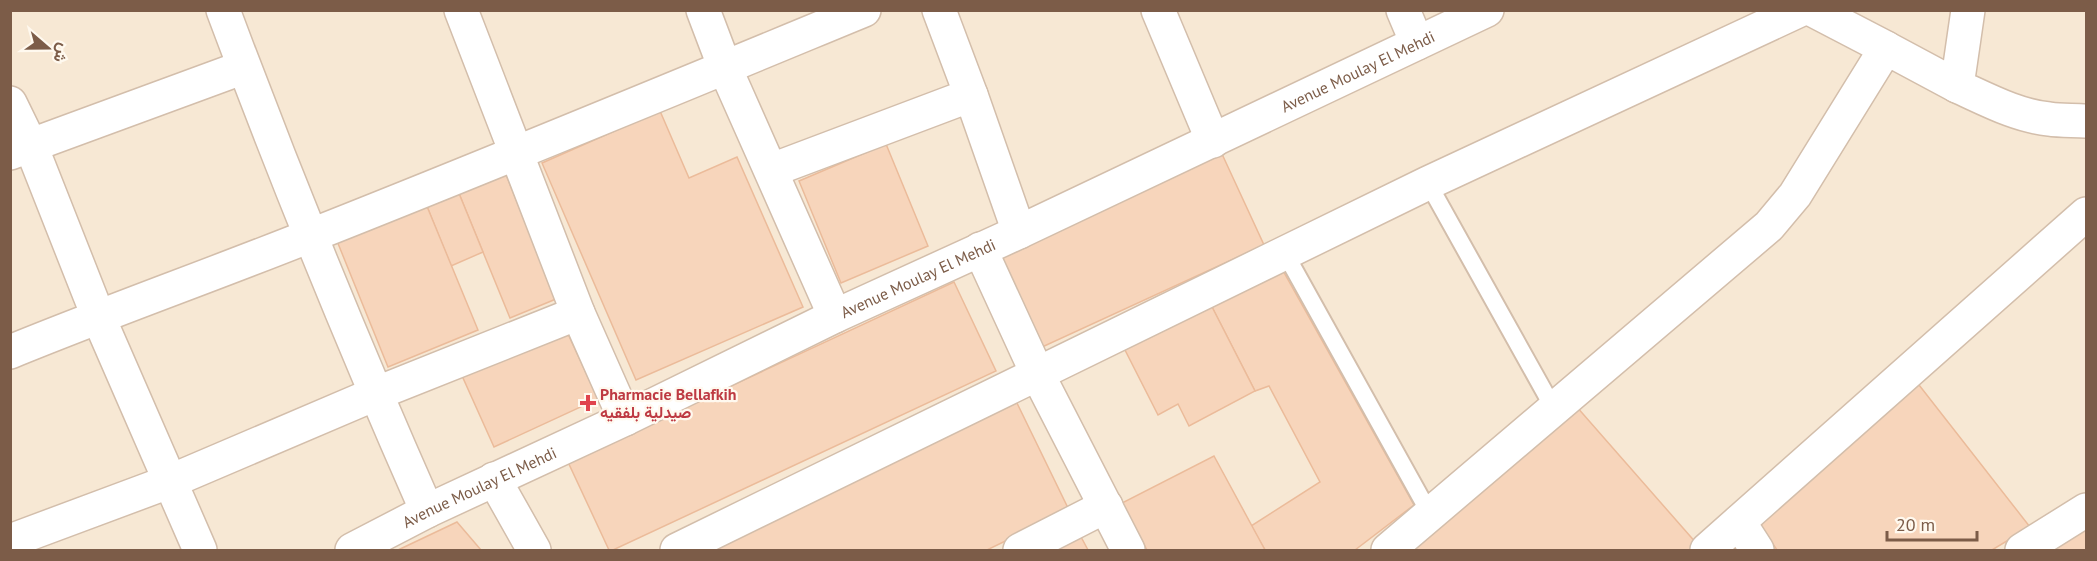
<svg xmlns="http://www.w3.org/2000/svg" width="2097" height="561" font-family="'PT Sans',Vazirmatn,sans-serif">
<style>
.residential{fill:#f7e8d4}
.building{fill:#f7d5bb;stroke:#ebbb9a;stroke-width:1.5}
.lines{fill:none;stroke-linecap:round;stroke-linejoin:round}
.lane-casing{stroke:#d3beab;stroke-width:20}
.street-casing{stroke:#d3beab;stroke-width:36}
.lane{stroke:#fff;stroke-width:16}
.street{stroke:#fff;stroke-width:33}
.health-dot{fill:#e0444e;stroke:#fff9ef;stroke-width:2}
.labels{text-anchor:middle;dominant-baseline:central;stroke-width:4.5;stroke-linejoin:round;paint-order:stroke}
.street-label{font-size:16px;fill:#7c5c48;stroke:#fff9ef}
.health-label{font-size:16px;font-weight:bold;fill:#be3a42;stroke:#fff9ef;text-anchor:start}
</style>
<rect width="100%" height="100%" fill="#fef6e7"/>
<rect class="residential" x="11" y="11" width="2075" height="539"/>
<g class="building">
<path d="M660 111 689 178 737 157 803 307 636 380 542 163Z"/>
<path d="M886 144 928 246 841 283 799 181Z"/>
<path d="M1222 154 1264 245 1040 348 999 257Z"/>
<path d="M505 172 556 299 510 318 458 191Z"/>
<path d="M458 191 483 252 451 266 426 204Z"/>
<path d="M426 204 478 330 388 367 337 241Z"/>
<path d="M1282 269 1414 505 1355 550H1265L1251 526 1320 482 1269 386 1255 391 1210 303Z"/>
<path d="M954 282 996 371 613 550H609L568 462Z"/>
<path d="M1210 303 1255 391 1189 426 1178 404 1158 415 1124 348Z"/>
<path d="M562 321 598 399 494 447 459 369Z"/>
<path d="M1912 376 2030 527 1992 550H1777L1756 519Z"/>
<path d="M1016 401 1069 510 987 550H713Z"/>
<path d="M1576 406 1697 544 1690 550H1413Z"/>
<path d="M1214 456 1265 550H1147L1122 503Z"/>
<path d="M457 522 481 550H398Z"/>
<path d="M2086 526V550H2047Z"/>
<path d="M1080 535 1088 550H1048Z"/>
</g>
<g class="lines">
<defs>
<g id="lane">
<path d="M1428 183 1554 409"/>
<path d="M1285 253 1430 514"/>
</g>
<g id="street">
<path d="M223 10C286 179 354 346 427 511"/>
<path d="M461 10 578 313 625 419"/>
<path d="M703 10 725 68 835 316"/>
<path d="M939 10 971 95 1019 232"/>
<path d="M1158 10 1213 141"/>
<path d="M1403 10 1417 43"/>
<path d="M1813 10 1886 48"/>
<path d="M1968 10 1957 86C1986 99 2017 116 2049 119 2061 121 2074 120 2086 121"/>
<path d="M10 103 31 146 98 316 200 550"/>
<path d="M10 153 244 67"/>
<path d="M772 170 971 95"/>
<path d="M980 249 1037 373 1128 550"/>
<path d="M10 352C110 311 212 275 312 235 497 162 680 86 864 10"/>
<path d="M494 479 534 550"/>
<path d="M1739 522 1757 550"/>
<path d="M10 541 171 481 375 394 578 313"/>
<path id="s1" d="M352 550 427 511 625 419 835 316 1019 232 1487 10"/>
<path d="M677 550 1428 183 1800 10"/>
<path d="M1020 550 1106 506"/>
<path d="M1388 550 1769 226 1795 195 1886 48 1957 86"/>
<path d="M1707 550 2086 214"/>
<path d="M2022 550 2086 510"/>
</g>
</defs>
<use href="#lane" class="lane-casing"/>
<use href="#street" class="street-casing"/>
<use href="#lane" class="lane"/>
<use href="#street" class="street"/>
</g>
<path class="health-dot" d="M585 394h6v6h6v6h-6v6h-6v-6h-6v-6h6z"/>
<g class="labels">
<g class="street-label">
<text stroke="none"><textPath href="#s1" startOffset="1114">Avenue Moulay El Mehdi</textPath></text>
<text stroke="none"><textPath href="#s1" startOffset="628">Avenue Moulay El Mehdi</textPath></text>
<text stroke="none"><textPath href="#s1" startOffset="142">Avenue Moulay El Mehdi</textPath></text>
</g>
<g class="health-label">
<text x="600" y="394">Pharmacie Bellafkih<tspan x="600" dy="18">صيدلية بلفقيه</tspan></text>
</g>
</g>
<rect width="2097" height="561" fill="none" stroke="#7c5c48" stroke-width="24"/>
<g transform="translate(48 48) rotate(110)" stroke="#fff9ef" stroke-width="4.5" paint-order="stroke">
<path d="M0-4.5L10 22L0 15L-10 22Z" fill="#7c5c48"/>
<text y="-9" font-size="16" font-weight="bold" text-anchor="middle" fill="#7c5c48">ش</text>
</g>
<path d="M1887 531v9h90v-9" fill="none" stroke="#7c5c48" stroke-width="3"/>
<text x="1896" y="531" font-size="18" fill="#7c5c48" stroke="#fff9ef" stroke-width="4.5" paint-order="stroke">20 m</text>
</svg>
